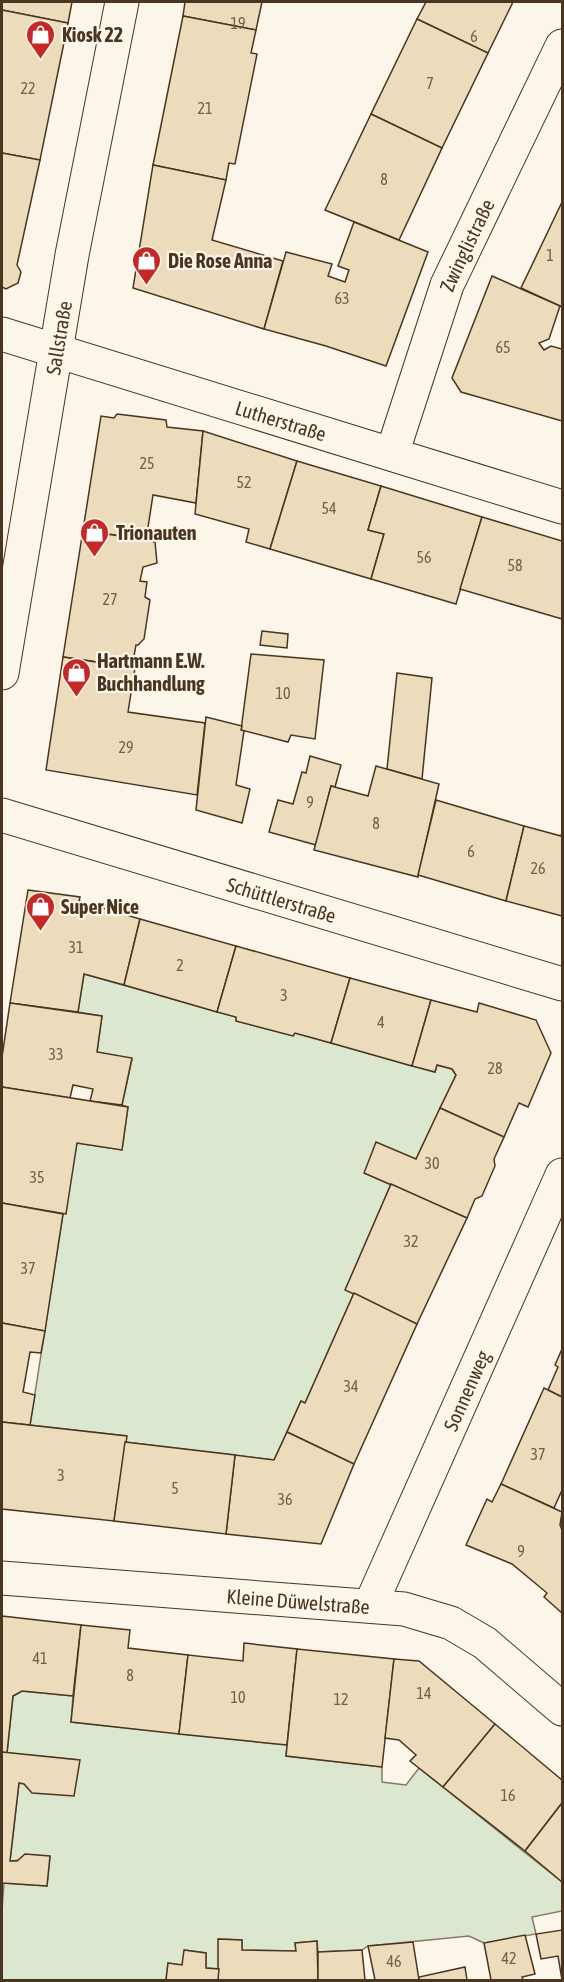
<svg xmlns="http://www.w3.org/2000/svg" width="564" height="1982" font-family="'Asap Condensed',sans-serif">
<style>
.green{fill:#dce7d0;stroke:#887966;stroke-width:1.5}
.building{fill:#ecdcbc;stroke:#4a3520;stroke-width:1.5}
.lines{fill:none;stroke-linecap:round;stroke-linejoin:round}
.minor-casing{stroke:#4a3520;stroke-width:35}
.minor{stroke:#fbf6e9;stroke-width:33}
.labels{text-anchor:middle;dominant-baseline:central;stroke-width:4.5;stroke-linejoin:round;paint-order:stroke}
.number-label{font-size:16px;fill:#725f47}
.poi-label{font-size:20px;font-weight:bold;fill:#4a3520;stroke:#fbf6e9;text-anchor:start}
.street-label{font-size:20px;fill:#4a3520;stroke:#fbf6e9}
</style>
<rect width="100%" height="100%" fill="#fbf6e9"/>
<g class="green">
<path d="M84 974 236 1017V1021L293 1036 295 1033 435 1072 437 1065 452 1069 456 1075 416 1159 391 1184 346 1289 354 1293 305 1403 301 1401 274 1460 125 1442 126 1436 30 1425 63 1214 77 1143 122 1150 128 1107 122 1105 132 1059 97 1052 102 1016 78 1012Z"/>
<path d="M22 1691 73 1696 71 1722 287 1745 286 1756 382 1767V1782L406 1785 419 1768 562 1882V1911L532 1917 536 1934 484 1943 469 1936 368 1946 362 1950 318 1952 317 1941 295 1943 296 1951 242 1950V1940L219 1939V1969L206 1968V1953L185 1950 182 1965 168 1963 166 1980H2V1911L4 1883 47 1886 50 1857 10 1861 19 1783 79 1760 7 1753 13 1696Z"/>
</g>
<g class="building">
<path d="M2 2H72L68 23 2 10Z"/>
<path d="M185 2H262L256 30 183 16Z"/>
<path d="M426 2H513L488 53 417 19Z"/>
<path d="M2 10 68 23 40 160 2 153Z"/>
<path d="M183 16 256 30 251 53 257 54 235 164 229 163 226 180 153 165Z"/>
<path d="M417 19 488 53 442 148 371 114Z"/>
<path d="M371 114 442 148 399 240 325 210Z"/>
<path d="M2 153 40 160 17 265 21 272 18 283 6 289 2 287Z"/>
<path d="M153 165 226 180 212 240 283 261 264 329 133 288Z"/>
<path d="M562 202V307L521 288Z"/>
<path d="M354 222 428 252 386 366 326 346 264 329 286 252 332 264 328 276 345 282 349 270 338 266Z"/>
<path d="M492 276 560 306 549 339 539 343 544 350 551 346 562 349V421L461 392 452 378Z"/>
<path d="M117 414 166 420 167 427 203 431 196 503 153 495 146 540 83 530 101 416 114 418Z"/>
<path d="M203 431 297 461 270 549 246 542 249 529 195 514Z"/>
<path d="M297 461 381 486 368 530 384 534 371 579 270 549Z"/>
<path d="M381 486 482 517 456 604 371 579 384 534 368 530Z"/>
<path d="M482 517 562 541V619L460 589Z"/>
<path d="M83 530 155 542 157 563 143 567 140 581 147 582 145 597 150 600 144 639 138 645H136L132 667 63 657Z"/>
<path d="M262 631 288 634 287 648 260 645Z"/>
<path d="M251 654 324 660 315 739 291 735 288 742 241 730Z"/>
<path d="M63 657 135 668 128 712 205 723 197 795 46 770Z"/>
<path d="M397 673 432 678 422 779 387 769Z"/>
<path d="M206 717 242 726 241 730 244 731 236 785 250 789 242 823 196 810Z"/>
<path d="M310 756 341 765 335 787 331 786 316 845 269 832 278 800 293 804 302 772 306 773Z"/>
<path d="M376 766 439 784 418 877 314 850 331 786 368 796Z"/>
<path d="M436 800 524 826 506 901 418 875Z"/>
<path d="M524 826 561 836 562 832V916L506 901Z"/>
<path d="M28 890 80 897 79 901 140 919 124 985 84 974 78 1012 10 1003Z"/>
<path d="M140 919 236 946 217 1012 124 985Z"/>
<path d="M236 946 350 978 331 1043 295 1033 293 1036 236 1021V1017L217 1012Z"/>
<path d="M350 978 431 1000 412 1066 331 1043Z"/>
<path d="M431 1000 477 1012 479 1003 536 1020 551 1053 528 1107 519 1103 504 1137 440 1108 456 1075 452 1069 437 1065 435 1072 412 1066Z"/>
<path d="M10 1003 102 1016 97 1052 132 1058 122 1105 90 1101 93 1089 73 1085 70 1098 2 1087V1057Z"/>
<path d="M2 1087 128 1107 122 1150 77 1143 66 1214 2 1203Z"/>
<path d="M440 1108 504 1137 494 1159 495 1166 482 1196 475 1199 467 1218 364 1173 376 1142 416 1159Z"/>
<path d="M391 1184 467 1218 417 1324 345 1290Z"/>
<path d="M2 1203 63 1214 45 1331 2 1323Z"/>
<path d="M354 1293 417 1324 354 1464 287 1432 301 1401 305 1403Z"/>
<path d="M2 1323 45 1331 41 1353 30 1352 23 1392 35 1395 30 1425 2 1422Z"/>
<path d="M562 1349V1397L548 1390 558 1367 555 1365Z"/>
<path d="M544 1388 562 1397V1490L554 1508 501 1484Z"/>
<path d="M2 1422 127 1436 114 1521 2 1509Z"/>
<path d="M287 1432 354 1464 321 1544 226 1534 235 1455 274 1460Z"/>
<path d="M125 1442 235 1455 226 1534 114 1521Z"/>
<path d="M501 1484 562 1512 560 1525 562 1530V1613L544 1597 547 1593 512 1564 466 1545 487 1499 492 1502Z"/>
<path d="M2 1616 81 1625 73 1696 22 1691 13 1696 7 1753 2 1752Z"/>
<path d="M81 1625 130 1630 128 1648 188 1655 179 1734 71 1722Z"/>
<path d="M244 1643 297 1649 287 1745 179 1734 188 1655 243 1661Z"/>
<path d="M297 1649 394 1659 382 1767 286 1756Z"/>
<path d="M394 1659 419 1661 495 1724 443 1787 410 1761 416 1755 399 1740 385 1738Z"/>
<path d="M495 1724 562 1780V1803L525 1851 443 1787Z"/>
<path d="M2 1752 80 1760 74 1796 32 1793 24 1784 19 1783 10 1861H17L25 1854 50 1856 47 1886 2 1883Z"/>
<path d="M562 1803V1882L525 1851Z"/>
<path d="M562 1930V1980L558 1956 541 1959 536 1934Z"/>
<path d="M525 1935 535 1974 522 1977 523 1980H491L484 1943Z"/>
<path d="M218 1939 242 1940V1950L296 1951 295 1943 317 1941 318 1980H218Z"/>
<path d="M413 1942 419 1980H375L368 1946Z"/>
<path d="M184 1950 206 1953V1968L219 1969 218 1980H166L168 1963 182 1965Z"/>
<path d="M362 1950 365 1980H318V1952Z"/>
<path d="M465 1967 467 1980H419V1977Z"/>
</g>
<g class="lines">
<defs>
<g id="minor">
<path id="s1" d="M2 334 562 507"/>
<path id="s2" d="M392 454 447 285 562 46"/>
<path id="s3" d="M2 673 72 255 122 2"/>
<path id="s4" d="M2 815 562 984"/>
<path id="s5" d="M2 1578 404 1609 451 1623 485 1643 562 1709"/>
<path id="s6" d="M370 1606 562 1175"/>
</g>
</defs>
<use href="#minor" class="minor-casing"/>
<use href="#minor" class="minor"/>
</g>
<defs>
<symbol id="shop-pin" viewBox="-11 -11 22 30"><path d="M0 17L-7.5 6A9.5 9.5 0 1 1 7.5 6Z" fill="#c62828" stroke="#fbf6e9"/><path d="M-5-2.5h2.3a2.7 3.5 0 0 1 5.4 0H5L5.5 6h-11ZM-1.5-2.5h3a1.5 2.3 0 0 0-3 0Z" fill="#fff"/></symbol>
</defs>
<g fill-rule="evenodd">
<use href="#shop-pin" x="24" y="18" width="33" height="45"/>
<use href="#shop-pin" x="130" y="244" width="33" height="45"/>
<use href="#shop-pin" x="78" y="516" width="33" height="45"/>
<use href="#shop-pin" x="60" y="656" width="33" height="45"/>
<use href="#shop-pin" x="24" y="890" width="33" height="45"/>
</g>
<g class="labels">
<g class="number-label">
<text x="238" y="23">19</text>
<text x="474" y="36">6</text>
<text x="430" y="83">7</text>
<text x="28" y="88">22</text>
<text x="205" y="108">21</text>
<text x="384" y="179">8</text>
<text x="550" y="255">1</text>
<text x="342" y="298">63</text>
<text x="503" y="347">65</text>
<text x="147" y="463">25</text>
<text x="244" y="482">52</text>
<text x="329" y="508">54</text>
<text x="424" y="557">56</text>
<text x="515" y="565">58</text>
<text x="110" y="599">27</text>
<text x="283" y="693">10</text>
<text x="126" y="747">29</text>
<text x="310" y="802">9</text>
<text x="376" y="823">8</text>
<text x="471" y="851">6</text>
<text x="538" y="868">26</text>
<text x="76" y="947">31</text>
<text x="180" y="965">2</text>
<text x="284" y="995">3</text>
<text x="381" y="1022">4</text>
<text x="56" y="1054">33</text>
<text x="495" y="1068">28</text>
<text x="432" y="1163">30</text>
<text x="37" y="1177">35</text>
<text x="411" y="1241">32</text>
<text x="28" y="1268">37</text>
<text x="351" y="1386">34</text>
<text x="538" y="1454">37</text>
<text x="61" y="1475">3</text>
<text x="175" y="1488">5</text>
<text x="285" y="1499">36</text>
<text x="521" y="1551">9</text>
<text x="40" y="1658">41</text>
<text x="130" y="1675">8</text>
<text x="424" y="1693">14</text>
<text x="238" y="1697">10</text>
<text x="341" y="1699">12</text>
<text x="508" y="1795">16</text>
<text x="509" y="1958">42</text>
<text x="394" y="1961">46</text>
</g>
<g class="poi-label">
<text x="62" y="34">Kiosk 22</text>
<text x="168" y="260">Die Rose Anna</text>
<text x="116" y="532">Trionauten</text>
<text x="97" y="660">Hartmann E.W.<tspan x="97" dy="23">Buchhandlung</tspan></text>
<text x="61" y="906">Super Nice</text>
</g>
<g class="street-label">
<text stroke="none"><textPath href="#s2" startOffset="222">Zwinglistraße</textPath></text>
<text stroke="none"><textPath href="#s3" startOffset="340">Sallstraße</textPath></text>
<text stroke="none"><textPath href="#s1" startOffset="292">Lutherstraße</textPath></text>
<text stroke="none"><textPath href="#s4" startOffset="292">Schüttlerstraße</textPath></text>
<text stroke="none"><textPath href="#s6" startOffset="236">Sonnenweg</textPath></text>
<text stroke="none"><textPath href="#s5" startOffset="297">Kleine Düwelstraße</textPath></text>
</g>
</g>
<rect width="564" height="1982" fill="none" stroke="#4a3520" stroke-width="6"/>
</svg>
